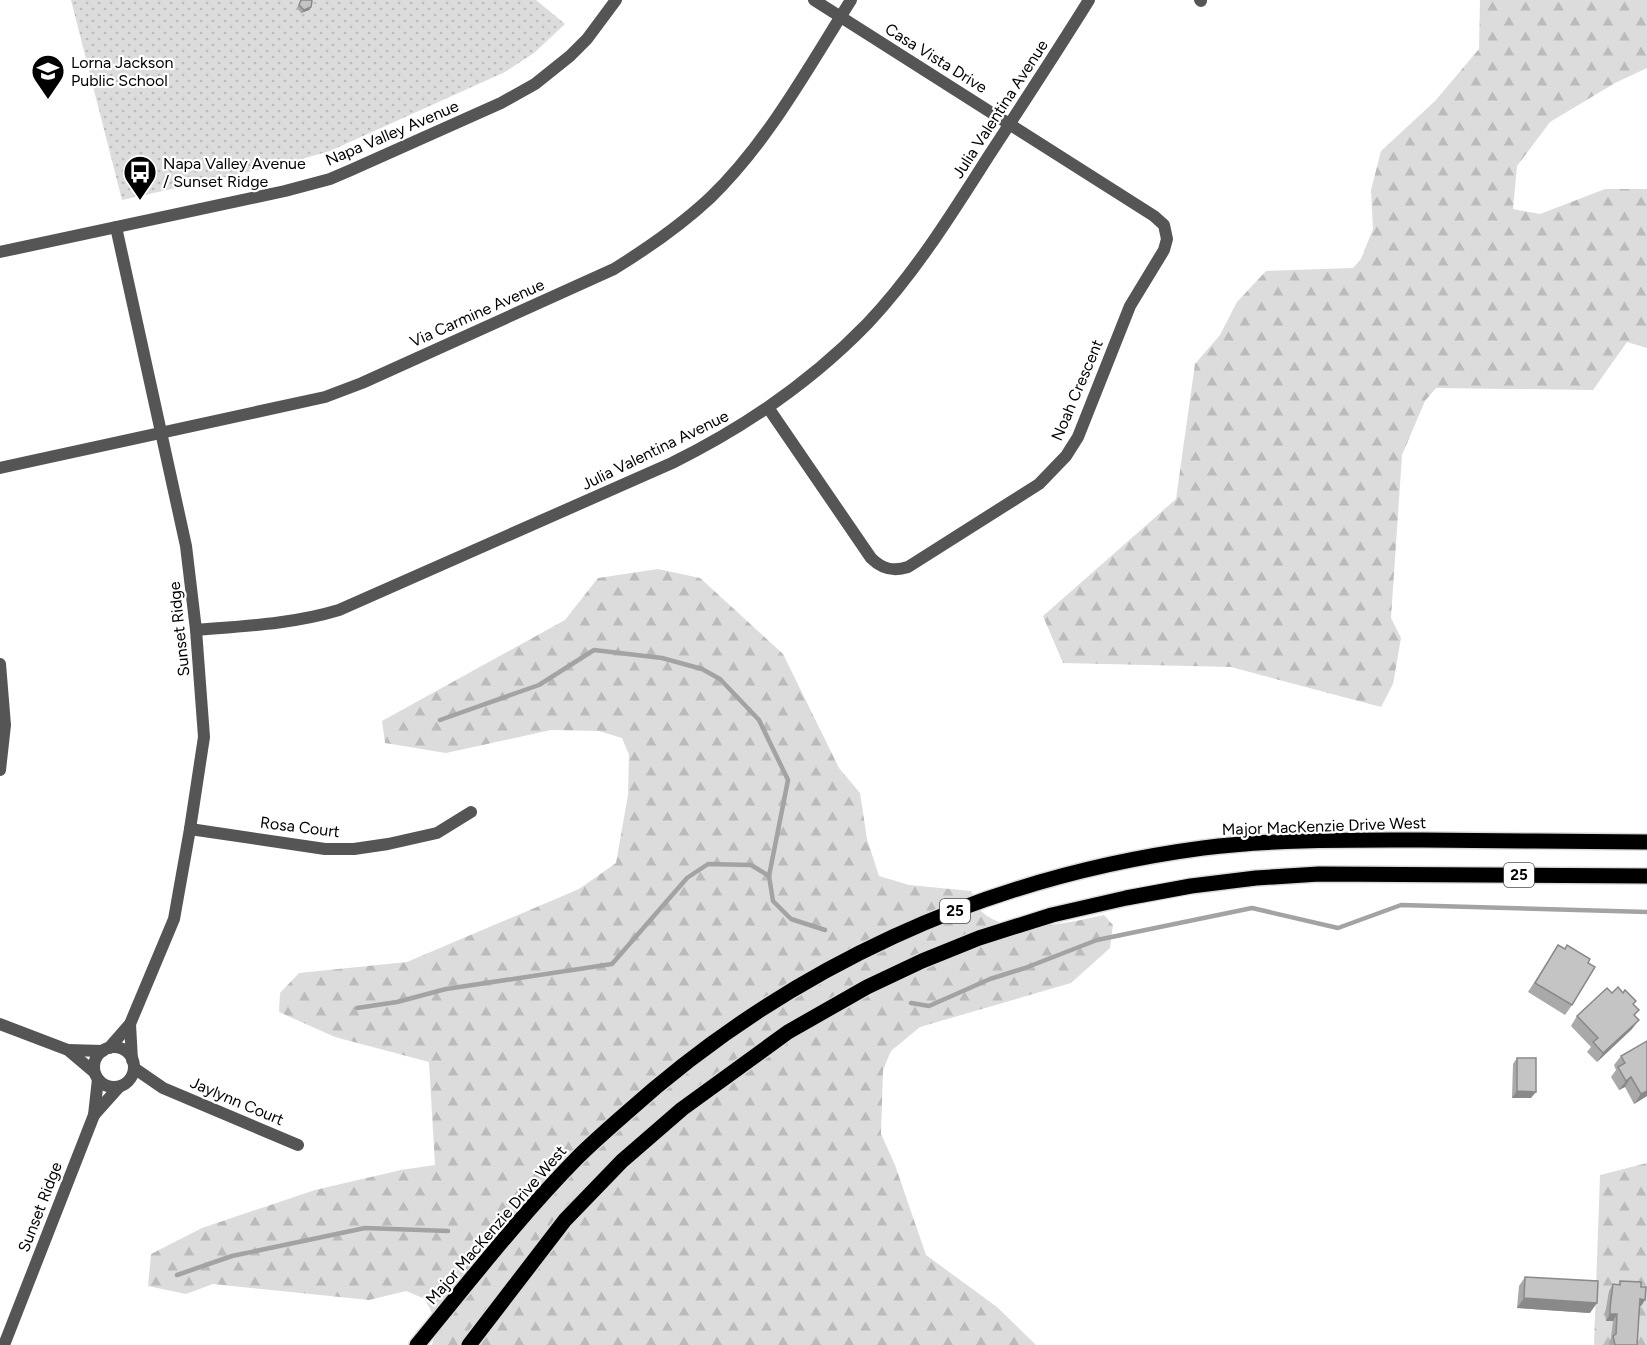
<svg xmlns="http://www.w3.org/2000/svg" width="1647" height="1345" font-family="Figtree,sans-serif">
<style>
.forest{fill:url(#forest-firs)}
.park{fill:url(#park-dots)}
.lines{fill:none;stroke-linecap:round;stroke-linejoin:round}
.stream{stroke:#a3a3a3;stroke-width:4.5}
.primary-casing{stroke:#dbdbdb;stroke-width:18}
.minor{stroke:#555;stroke-width:12}
.tertiary{stroke:#555;stroke-width:12}
.primary{stroke:#000;stroke-width:15}
.wall{fill:#a9a9a9}
.shaded-wall{fill:#898989}
.building{fill:#c4c4c4;stroke:#898989;stroke-width:1.5}
.labels{text-anchor:middle;dominant-baseline:central;stroke-width:4.5;stroke-linejoin:round;paint-order:stroke}
.shield{fill:#fff;stroke:#4c4c4c;stroke-width:1.5}
.shield-label{font-size:15px;font-weight:bold;fill:#000}
.street-label{font-size:16px;fill:#000;stroke:#fff}
.poi-label{font-size:16px;fill:#000;stroke:#fff;text-anchor:start}
</style>
<defs>
<pattern id="forest-firs" width="22" height="20" patternUnits="userSpaceOnUse" patternTransform="scale(1.5)"><rect width="22" height="20" fill="#dcdcdc"/><path d="M5 1l3.5 6h-7zM16 11l3.5 6h-7z" fill="#bbb"/></pattern>
<pattern id="park-dots" width="8" height="8" patternUnits="userSpaceOnUse" patternTransform="scale(1.5)"><rect width="8" height="8" fill="#dcdcdc"/><path d="M2 2h.1M6 6h.1" fill="none" stroke="#bbb" stroke-width="1.8" stroke-linecap="round"/></pattern>
</defs>
<rect width="100%" height="100%" fill="#fff"/>
<g class="forest">
<path d="M1480 0H1647V68L1615 83 1550 122 1517 166 1513 209 1540 214 1605 189H1647V348L1627 342 1593 390 1436 388 1425 401 1402 455 1391 618 1401 638 1393 684 1381 707 1231 667 1063 663 1043 616 1176 499 1195 364 1220 335 1237 302 1266 271 1353 268 1361 259 1373 229 1371 190 1381 151 1435 101 1479 49Z"/>
<path d="M658 569 700 578 783 654 839 768 860 793 867 839 879 876 909 885 971 891C974 897 977 907 982 912 1011 938 1070 922 1104 915L1113 925 1110 948 1071 983 920 1027 891 1051 883 1070 881 1134 895 1165 926 1255 997 1307 1036 1345H432L436 1331 435 1319 425 1299 406 1291 369 1300 213 1284 186 1294 148 1286 151 1254 202 1228 315 1190 401 1170 435 1165 429 1062 335 1037 279 1012 280 993 299 973 407 962 579 889 616 863 628 795 629 755 622 738 599 731 551 730 446 753 385 743 382 721 565 620 598 578Z"/>
<path d="M1647 1163V1345H1594L1600 1175Z"/>
</g>
<path class="park" d="M71 0H536L565 24 534 53 505 72 330 151 284 164 122 200Z"/>
<g class="lines">
<g class="stream">
<path d="M440 720 539 685 594 650 662 658 702 669 720 679 759 720 788 780 769 876 773 901 791 919 825 930"/>
<path d="M911 1003 929 1006 990 979 1025 968 1097 940 1252 908 1338 928 1401 905 1647 912"/>
<path d="M357 1008 397 1002 446 989 612 964 687 878 708 864 751 865 769 876"/>
<path d="M177 1275 232 1256 365 1228 448 1231"/>
</g>
<defs>
<g id="primary">
<path d="M417 1345C469 1282 520 1216 577 1158 592 1143 608 1129 624 1115 788 967 984 877 1203 848 1275 839 1349 840 1422 840 1497 841 1572 841 1647 842"/>
<path d="M469 1345 565 1220 622 1161 682 1109 788 1032 867 987 922 961 979 938 1052 915 1126 898 1191 886 1256 878 1319 874 1647 876"/>
</g>
</defs>
<use href="#primary" class="primary-casing"/>
<g class="minor">
<path d="M1200 0 1201 1"/>
<path d="M769 409 871 558C882 569 893 572 908 567L1039 484 1066 456 1078 437 1130 306 1164 250 1167 239 1164 225 1154 216 814 0"/>
<path d="M0 468 325 397 362 383 614 269C648 248 680 226 710 198 768 142 808 68 851 0"/>
<path d="M196 630C244 626 293 624 339 610L672 463C745 427 811 382 868 323 915 273 951 215 988 157 1022 105 1056 53 1089 0"/>
<path d="M0 664 5 725 0 770"/>
<path d="M190 829 325 849H354L388 844 437 833 471 812"/>
<path d="M0 1024 68 1050 94 1072"/>
<path d="M130 1024 132 1060"/>
<circle cx="114" cy="1067" r="20"/>
<path d="M109 1048 130 1024 174 919 190 829 204 737 196 630 186 546 116 227"/>
<path d="M68 1050 103 1051"/>
<path d="M134 1068 163 1088 298 1145"/>
<path d="M94 1115 119 1087"/>
<path d="M4 1345 94 1115 98 1079"/>
</g>
<path class="tertiary" d="M0 252 285 191 330 179 351 170 501 103 535 84 570 56 587 39 616 0"/>
<use href="#primary" class="primary"/>
</g>
<g class="wall">
<path d="M301 0H311V7L309 10 301 13 297 8Z"/>
<path d="M1558 945 1588 963 1572 1005 1565 1015 1528 992Z"/>
<path d="M1612 993 1634 1005 1635 1016 1632 1029 1597 1062 1587 1052 1591 1047 1571 1026 1577 1016Z"/>
<path d="M1647 1041V1096L1634 1104 1625 1087 1619 1090 1611 1077 1616 1070 1614 1065 1621 1056Z"/>
<path d="M1517 1058 1531 1098H1512L1513 1064Z"/>
<path d="M1525 1277 1590 1313 1517 1308 1519 1286Z"/>
<path d="M1620 1281 1641 1287 1645 1300 1641 1306H1639L1637 1345H1609V1342L1611 1338 1613 1321H1606L1605 1314 1609 1291 1613 1284 1618 1285Z"/>
</g>
<g class="shaded-wall">
<path d="M311 7 309 10 301 13 304 10Z"/>
<path d="M1639 1020 1632 1029 1597 1062 1603 1053Z"/>
<path d="M1631 1077 1625 1087 1619 1090 1626 1081Z"/>
<path d="M1517 1091 1536 1092 1531 1098H1512Z"/>
<path d="M1647 1091V1096L1634 1104 1641 1094Z"/>
<path d="M1524 1298 1597 1303 1590 1313 1517 1308Z"/>
<path d="M1640 1299 1645 1300 1641 1306H1635Z"/>
<path d="M1610 1314H1617L1613 1321H1606Z"/>
</g>
<g class="building">
<path d="M301 0H311L312 1 311 7 304 10 299 5Z"/>
<path d="M1558 945 1565 949 1567 945 1590 959 1588 963 1595 967 1572 1005 1535 983Z"/>
<path d="M1618 987 1623 993 1625 990 1636 1001 1633 1004 1639 1010 1634 1015 1639 1020 1603 1053 1593 1042 1598 1038 1577 1016 1607 988 1612 993Z"/>
<path d="M1647 1041V1091L1641 1094 1631 1077 1626 1081 1618 1067 1625 1063 1621 1056Z"/>
<path d="M1517 1058H1536V1092L1517 1091Z"/>
<path d="M1525 1277 1598 1281 1597 1303 1524 1298Z"/>
<path d="M1620 1281 1641 1282V1287H1646L1645 1300 1640 1299 1637 1345H1615L1613 1336 1616 1334 1617 1314H1610V1308L1613 1284 1620 1285Z"/>
</g>
<defs>
<symbol id="school-pin" viewBox="-11 -11 22 30"><path d="M0 17L-7.5 6A9.5 9.5 0 1 1 7.5 6Z" fill="#000" stroke="#fff"/><path d="M0-5L7-2L0 1L-7-2ZM-4 1L0 2.5L4 1V4Q0 6-4 4Z" fill="#fff"/></symbol>
<symbol id="bus-pin" viewBox="-11 -11 22 30"><path d="M0 17L-7.5 6A9.5 9.5 0 1 1 7.5 6Z" fill="#000" stroke="#fff"/><path d="M-5-6H5V4H4V6H2V4H-2V6H-4V4H-5ZM-3.5-4V0h7V-4ZM-3.5 1.2v1.5H-2V1.2ZM2 1.2v1.5H3.5V1.2Z" fill="#fff"/></symbol>
</defs>
<g fill-rule="evenodd">
<use href="#school-pin" x="29" y="52" width="38" height="52"/>
<use href="#bus-pin" x="121" y="153" width="38" height="52"/>
</g>
<g class="labels">
<g class="shield">
<rect x="1504" y="863" width="30" height="24" rx="4.5"/>
<rect x="940" y="899" width="30" height="24" rx="4.5"/>
</g>
<g class="shield-label">
<text x="1519" y="875">25</text>
<text x="955" y="911">25</text>
</g>
<g class="street-label">
<text transform="translate(936 58) rotate(32)">Casa Vista Drive</text>
<text transform="translate(1000 109) rotate(-57)">Julia Valentina Avenue</text>
<text transform="translate(392 133) rotate(-23)">Napa Valley Avenue</text>
<text transform="translate(477 313) rotate(-24)">Via Carmine Avenue</text>
<text transform="translate(1077 390) rotate(-67)">Noah Crescent</text>
<text transform="translate(655 450) rotate(-26)">Julia Valentina Avenue</text>
<text transform="translate(179 629) rotate(-96)">Sunset Ridge</text>
<text transform="translate(1324 826) rotate(-2)">Major MacKenzie Drive West</text>
<text transform="translate(300 827) rotate(7)">Rosa Court</text>
<text transform="translate(237 1101) rotate(23)">Jaylynn Court</text>
<text transform="translate(40 1207) rotate(-69)">Sunset Ridge</text>
<text transform="translate(496 1225) rotate(-49)">Major MacKenzie Drive West</text>
</g>
<g class="poi-label">
<text x="71" y="62">Lorna Jackson<tspan x="71" dy="18">Public School</tspan></text>
<text x="163" y="163">Napa Valley Avenue<tspan x="163" dy="18">/ Sunset Ridge</tspan></text>
</g>
</g>
</svg>
